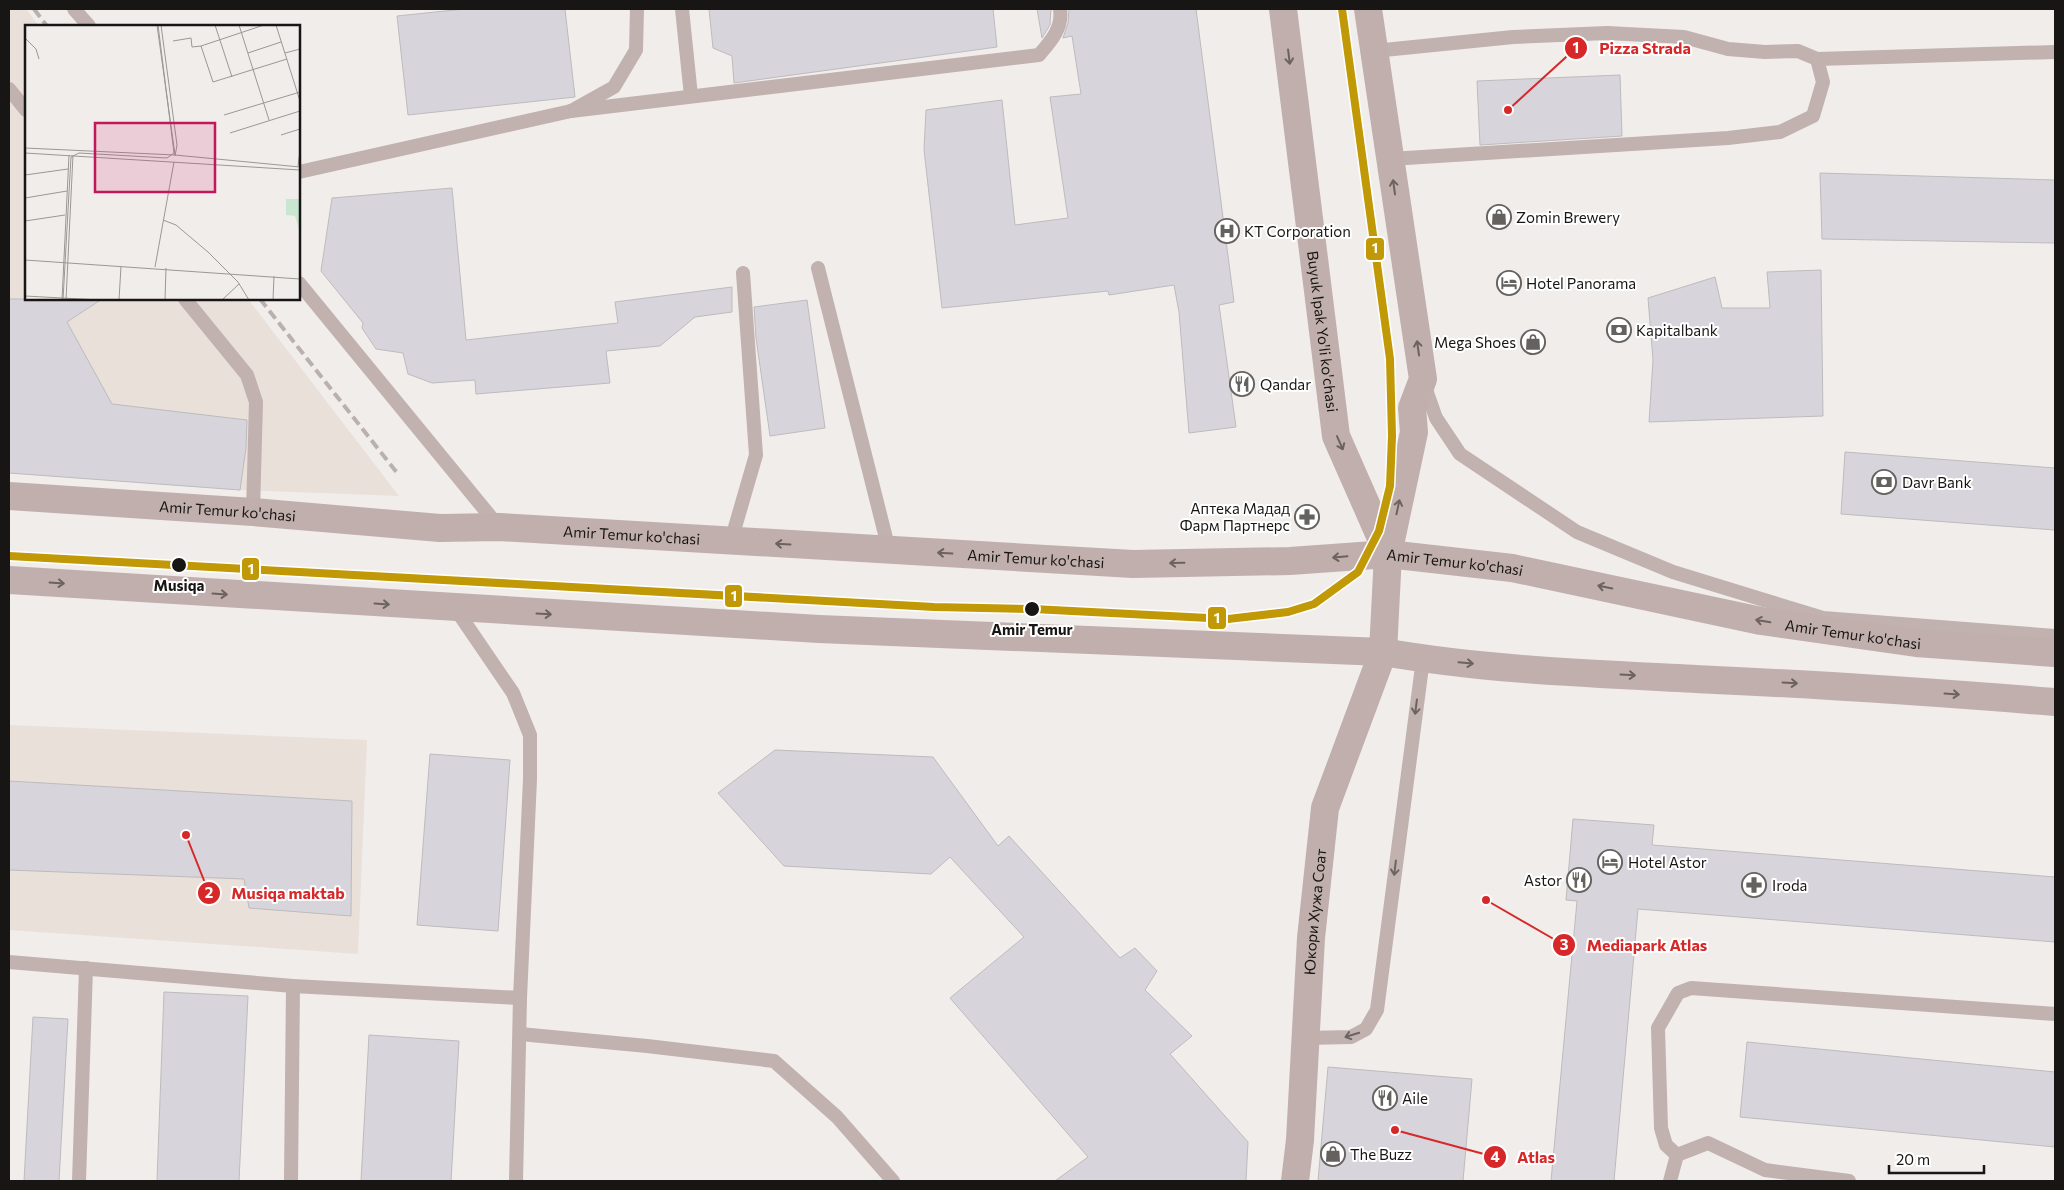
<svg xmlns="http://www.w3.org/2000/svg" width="2064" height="1190" font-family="Commissioner,sans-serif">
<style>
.built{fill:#e9e0da}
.building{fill:#d7d5db;stroke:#bdbbbc}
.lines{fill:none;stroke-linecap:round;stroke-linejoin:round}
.lane{stroke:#c1b1af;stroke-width:14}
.secondary{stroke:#c0afad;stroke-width:28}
.rail{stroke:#bab1af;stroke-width:4;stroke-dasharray:10 5;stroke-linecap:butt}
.tram-1-casing{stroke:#fff;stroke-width:11}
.tram-1{stroke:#c19805;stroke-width:8}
.oneway{stroke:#6c6260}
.oneway2{stroke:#6c6462}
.stop-dot{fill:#181614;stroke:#fff;stroke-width:2}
.labels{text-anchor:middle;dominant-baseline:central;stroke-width:4;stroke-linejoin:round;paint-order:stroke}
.poi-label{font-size:15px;fill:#181614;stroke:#fff;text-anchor:start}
.street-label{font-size:15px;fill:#181614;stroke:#fff}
.stop-label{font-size:15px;font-weight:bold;fill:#181614;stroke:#fff}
.inset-road{fill:none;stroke:#9a9795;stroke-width:1}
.view{fill:#c2185b;fill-opacity:0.15;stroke:#c2185b;stroke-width:2.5}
.inset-edge{fill:none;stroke:#181614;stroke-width:2.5}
.leader{fill:none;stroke:#d62828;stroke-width:2}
.callout-dot{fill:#d62828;stroke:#fff;stroke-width:2}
.mark-label{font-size:15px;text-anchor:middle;font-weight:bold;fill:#fff}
.callout-label{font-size:16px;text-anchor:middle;font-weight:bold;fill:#d62828;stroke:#fff;stroke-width:4;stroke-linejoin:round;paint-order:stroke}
.line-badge{stroke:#fff;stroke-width:2}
.badge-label{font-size:14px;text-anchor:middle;font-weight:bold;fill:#fff}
</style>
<rect width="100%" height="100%" fill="#f1edeb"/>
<g class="built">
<path d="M9 9H26L39 26H26V299H248L399 496 240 490 9 473Z"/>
<path d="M9 725 367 740 358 954 9 930Z"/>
</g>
<g class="building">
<path d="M464 9H565L575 97 408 115 397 16Z"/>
<path d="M709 9H993L997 47 734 83 732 56 713 48Z"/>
<path d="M1037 9H1051L1050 25 1042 38Z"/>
<path d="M1069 9H1196L1234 302 1219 305 1236 427 1189 433 1179 312 1174 285 1109 295 1108 291 942 308 924 150 926 110 1002 100 1015 225 1068 218 1050 97 1081 94 1072 36 1063 38 1068 23Z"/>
<path d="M1620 75 1622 136 1480 145 1477 81Z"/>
<path d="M1820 173 2055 180V243L1822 239Z"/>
<path d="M452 188 466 340 618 323 615 302 732 287V312L695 317 660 346 606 351 610 383 476 394 475 380 432 383 408 374 403 353 376 349 362 328 363 323 321 271 332 198Z"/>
<path d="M1821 270 1823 416 1649 422 1653 360 1648 298 1715 277 1722 308H1770L1767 272Z"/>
<path d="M9 299H102L67 322 112 404 247 420 246 448 240 490 9 473Z"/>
<path d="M807 300 825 428 770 436 756 338 754 307Z"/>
<path d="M1845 452 2055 468V530L1841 514Z"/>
<path d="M775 750 933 757 998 846 1009 836 1120 958 1135 948 1157 971 1145 990 1192 1036 1170 1054 1248 1142 1246 1181H1055L1088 1157 950 998 1024 937 950 857 931 874 784 866 718 793Z"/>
<path d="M430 754 510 760 498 931 417 925Z"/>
<path d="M9 781 352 801 351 916 249 908 244 879 9 870Z"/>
<path d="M1573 819 1654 825 1652 845 2055 877V942L1638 909 1614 1181H1551L1577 901 1566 900Z"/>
<path d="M164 992 248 996 239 1181H157Z"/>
<path d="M33 1017 68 1019 59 1181H24Z"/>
<path d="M369 1035 459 1041 451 1181H361Z"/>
<path d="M1747 1042 2055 1072V1147L1740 1117Z"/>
<path d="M1328 1067 1472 1079 1463 1181H1318Z"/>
</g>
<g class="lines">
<g class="lane">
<path d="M74 9 89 26"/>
<path d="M682 9 691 96"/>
<path d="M1374 51 1513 37 1607 33 1684 37 1728 49 1765 52 1798 51 1817 59 1823 82 1813 116 1780 132 1728 138 1390 159"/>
<path d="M1817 59 2055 52"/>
<path d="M9 89 26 110"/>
<path d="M571 111 1039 55C1051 41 1063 28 1060 9"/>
<path d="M299 172 571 111 614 87 636 50 637 9"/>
<path d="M818 268 889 550"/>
<path d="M299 283 499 527"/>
<path d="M185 299 247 375 256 402 253 512"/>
<path d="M1424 384 1436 418 1460 454 1577 532 1673 572 1823 618 2055 636"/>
<path d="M731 541 756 455 743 273"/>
<path d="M455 608 513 693 530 735V779L520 998 516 1181"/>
<path d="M9 962 293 986 520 998"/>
<path d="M520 1034 647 1046 774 1061 837 1117 893 1181"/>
<path d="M1306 1038 1351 1037 1366 1029 1377 1010 1423 659"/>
<path d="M1677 1155 1666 1145 1661 1128 1658 1028 1678 993 1691 988 2055 1014"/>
<path d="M79 1181 86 968"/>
<path d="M291 1181 293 986"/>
<path d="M1670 1181 1677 1155 1708 1143 1765 1170 1849 1181"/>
</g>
<g class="secondary">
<path id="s1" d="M1283 9 1336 436 1388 554"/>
<path id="s2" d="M9 496 253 512 440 528 499 527 1133 564 1290 561 1388 554 1512 568 1761 621 1916 643 2055 653"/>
<path d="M9 580 819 629 1383 652C1492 671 1604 674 1715 680 1828 685 1942 693 2055 702"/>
<path id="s3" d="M1295 1181 1300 1140 1311 938 1325 808 1383 652 1388 554 1414 432 1412 408 1423 379 1368 9"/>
</g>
<g class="rail">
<path d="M34 9 47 26"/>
<path d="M260 299 398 474"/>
</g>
<defs>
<path id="tram-1" d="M9 556 934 607 1033 609 1228 619 1288 612 1314 604 1358 572 1379 531 1390 486 1392 436 1390 359 1342 9"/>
</defs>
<use href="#tram-1" class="tram-1-casing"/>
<use href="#tram-1" class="tram-1"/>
</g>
<defs><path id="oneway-shaft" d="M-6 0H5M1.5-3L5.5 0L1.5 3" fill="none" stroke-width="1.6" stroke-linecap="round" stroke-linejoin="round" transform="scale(1.25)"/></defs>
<g class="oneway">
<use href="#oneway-shaft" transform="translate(1289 57) rotate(83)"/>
<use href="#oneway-shaft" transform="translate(1394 187) rotate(-98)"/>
<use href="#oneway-shaft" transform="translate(1418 348) rotate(-98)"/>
<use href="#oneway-shaft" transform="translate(1340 443) rotate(66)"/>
<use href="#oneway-shaft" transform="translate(1398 507) rotate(-78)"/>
<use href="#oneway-shaft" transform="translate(783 544) rotate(-177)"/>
<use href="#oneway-shaft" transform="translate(945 553) rotate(-177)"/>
<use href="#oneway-shaft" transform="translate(1340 557) rotate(175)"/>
<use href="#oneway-shaft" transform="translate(1177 563) rotate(179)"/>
<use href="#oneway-shaft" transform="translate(57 583) rotate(4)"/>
<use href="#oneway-shaft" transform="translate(1605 587) rotate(-168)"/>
<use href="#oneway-shaft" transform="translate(220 594) rotate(4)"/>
<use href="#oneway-shaft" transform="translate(382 604) rotate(4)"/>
<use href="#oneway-shaft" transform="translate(544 614) rotate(3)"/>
<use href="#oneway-shaft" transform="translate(1763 621) rotate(-170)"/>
<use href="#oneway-shaft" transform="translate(1466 663) rotate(5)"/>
<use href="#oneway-shaft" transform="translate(1628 675) rotate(3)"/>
<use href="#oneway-shaft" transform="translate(1790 683) rotate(3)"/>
<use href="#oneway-shaft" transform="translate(1952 694) rotate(4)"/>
</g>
<g class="oneway2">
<use href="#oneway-shaft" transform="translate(1416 707) rotate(97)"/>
<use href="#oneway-shaft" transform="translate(1395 868) rotate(97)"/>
<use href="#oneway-shaft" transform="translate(1352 1035) rotate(163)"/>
</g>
<defs>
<symbol id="shop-ring" viewBox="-11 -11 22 22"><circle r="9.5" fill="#fff" stroke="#64615f" stroke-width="1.5"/><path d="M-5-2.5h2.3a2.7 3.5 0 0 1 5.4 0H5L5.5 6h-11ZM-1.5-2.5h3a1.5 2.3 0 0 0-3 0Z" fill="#64615f"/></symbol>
<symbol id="hospital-ring" viewBox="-11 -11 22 22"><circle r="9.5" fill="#fff" stroke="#64615f" stroke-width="1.5"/><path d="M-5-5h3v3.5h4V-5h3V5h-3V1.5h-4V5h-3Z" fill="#64615f"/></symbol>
<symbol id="hotel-ring" viewBox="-11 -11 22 22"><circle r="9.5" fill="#fff" stroke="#64615f" stroke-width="1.5"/><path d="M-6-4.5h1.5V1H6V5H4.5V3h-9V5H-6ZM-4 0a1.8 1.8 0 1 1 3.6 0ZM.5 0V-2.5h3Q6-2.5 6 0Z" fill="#64615f"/></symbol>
<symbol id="bank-ring" viewBox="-11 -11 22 22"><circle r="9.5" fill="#fff" stroke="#64615f" stroke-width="1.5"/><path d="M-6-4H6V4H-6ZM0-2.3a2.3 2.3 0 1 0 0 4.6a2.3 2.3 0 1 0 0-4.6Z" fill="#64615f"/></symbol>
<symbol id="restaurant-ring" viewBox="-11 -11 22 22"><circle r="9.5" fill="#fff" stroke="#64615f" stroke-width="1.5"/><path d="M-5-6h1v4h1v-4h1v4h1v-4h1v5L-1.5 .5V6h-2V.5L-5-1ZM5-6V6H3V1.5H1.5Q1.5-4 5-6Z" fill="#64615f"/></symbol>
<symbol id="pharmacy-ring" viewBox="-11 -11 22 22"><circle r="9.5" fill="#fff" stroke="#64615f" stroke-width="1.5"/><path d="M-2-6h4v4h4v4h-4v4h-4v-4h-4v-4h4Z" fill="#64615f"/></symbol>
</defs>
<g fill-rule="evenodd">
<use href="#shop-ring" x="1485" y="203" width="28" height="28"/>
<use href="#hospital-ring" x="1213" y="217" width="28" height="28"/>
<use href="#hotel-ring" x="1495" y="269" width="28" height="28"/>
<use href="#bank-ring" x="1605" y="316" width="28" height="28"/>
<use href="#shop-ring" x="1519" y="328" width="28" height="28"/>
<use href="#restaurant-ring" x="1228" y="370" width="28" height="28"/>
<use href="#bank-ring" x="1870" y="468" width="28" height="28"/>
<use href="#pharmacy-ring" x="1293" y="503" width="28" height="28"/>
<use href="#hotel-ring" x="1596" y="848" width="28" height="28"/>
<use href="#restaurant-ring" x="1565" y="866" width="28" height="28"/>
<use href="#pharmacy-ring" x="1740" y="871" width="28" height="28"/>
<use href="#restaurant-ring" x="1371" y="1084" width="28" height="28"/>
<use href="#shop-ring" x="1319" y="1140" width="28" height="28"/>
</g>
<g class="stop-dot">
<circle cx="179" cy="565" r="8"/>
<circle cx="1032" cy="609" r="8"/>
</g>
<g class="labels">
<g class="poi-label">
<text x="1516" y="217">Zomin Brewery</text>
<text x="1244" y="231">KT Corporation</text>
<text x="1526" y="283">Hotel Panorama</text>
<text x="1636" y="330">Kapitalbank</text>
<text x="1516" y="342" text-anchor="end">Mega Shoes</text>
<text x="1260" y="384">Qandar</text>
<text x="1902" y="482">Davr Bank</text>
<text x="1290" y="508" text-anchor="end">Аптека Мадад<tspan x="1290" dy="17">Фарм Партнерс</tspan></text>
<text x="1628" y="862">Hotel Astor</text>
<text x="1562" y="880" text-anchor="end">Astor</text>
<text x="1772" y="885">Iroda</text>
<text x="1402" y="1098">Aile</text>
<text x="1350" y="1154">The Buzz</text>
</g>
<g class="street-label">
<text stroke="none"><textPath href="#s1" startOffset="325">Buyuk Ipak Yo'li ko'chasi</textPath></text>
<text stroke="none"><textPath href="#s2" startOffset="219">Amir Temur ko'chasi</textPath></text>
<text stroke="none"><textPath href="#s2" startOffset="624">Amir Temur ko'chasi</textPath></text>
<text stroke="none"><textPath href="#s2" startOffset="1029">Amir Temur ko'chasi</textPath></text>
<text stroke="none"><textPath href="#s2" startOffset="1449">Amir Temur ko'chasi</textPath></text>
<text stroke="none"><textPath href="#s2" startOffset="1854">Amir Temur ko'chasi</textPath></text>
<text stroke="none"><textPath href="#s3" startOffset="270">Юкори Хужа Соат</textPath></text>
</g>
<g class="stop-label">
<text x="179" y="585">Musiqa</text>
<text x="1032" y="629">Amir Temur</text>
</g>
</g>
<g transform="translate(25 25)">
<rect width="275" height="275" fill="#f1edeb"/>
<path d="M261 174H275V207L270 191 261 190Z" fill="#c9e7d0"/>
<path class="inset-road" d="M132 0 150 130M136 0 152 120 150 131M190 0 207 52M214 0 244 95M251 0 275 76M0 13 11 24 14 34M148 16 166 13 167 22 176 21 239 0M176 21 188 57 262 34M223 28 256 17M260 28 275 24M199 90 275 67M205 108 275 86M256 110 275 104M0 123 150 130 275 142M0 128 275 145M273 141 275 126M0 150 43 144M0 173 42 166M138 195 151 200 183 227 213 257 224 275M0 196 40 190M0 235 275 254M130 242 149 137M0 271 74 275M37 275 44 130M38 275 46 132 54 128 142 133 149 128 133 0M41 275 48 130M94 275 96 241M140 275 141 243M197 275 214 259M248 275 249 251"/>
<path class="view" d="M70 98H190V167H70Z"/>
<rect width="275" height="275" class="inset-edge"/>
</g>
<path class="leader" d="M1508 110L1576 48M186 835L209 893M1486 900L1564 945M1395 1130L1495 1157"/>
<g class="callout-dot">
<circle cx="1508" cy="110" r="5"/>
<circle cx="186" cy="835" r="5"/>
<circle cx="1486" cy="900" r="5"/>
<circle cx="1395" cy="1130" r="5"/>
<circle cx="1576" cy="48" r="12"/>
<circle cx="209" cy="893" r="12"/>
<circle cx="1564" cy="945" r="12"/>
<circle cx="1495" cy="1157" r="12"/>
</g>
<g class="mark-label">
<text x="1576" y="53">1</text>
<text x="209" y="898">2</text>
<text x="1564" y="950">3</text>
<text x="1495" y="1162">4</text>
</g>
<g class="callout-label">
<text x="1645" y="54">Pizza Strada</text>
<text x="288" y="899">Musiqa maktab</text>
<text x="1647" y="951">Mediapark Atlas</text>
<text x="1536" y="1163">Atlas</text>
</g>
<g class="line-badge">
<rect x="1365" y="237" width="20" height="24" rx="5" fill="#c19805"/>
<rect x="241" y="557" width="19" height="24" rx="5" fill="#c19805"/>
<rect x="724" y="584" width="19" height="24" rx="5" fill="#c19805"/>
<rect x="1207" y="606" width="20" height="24" rx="5" fill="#c19805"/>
</g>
<g class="badge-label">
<text x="1375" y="253">1</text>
<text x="251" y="574">1</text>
<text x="734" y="601">1</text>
<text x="1217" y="623">1</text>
</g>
<rect width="2064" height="1190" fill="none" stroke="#181614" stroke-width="20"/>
<path d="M1889 1165v8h95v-8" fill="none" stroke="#181614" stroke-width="2.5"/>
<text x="1896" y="1165" font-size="15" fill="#181614" stroke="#ffffff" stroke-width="4" paint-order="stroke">20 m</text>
</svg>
